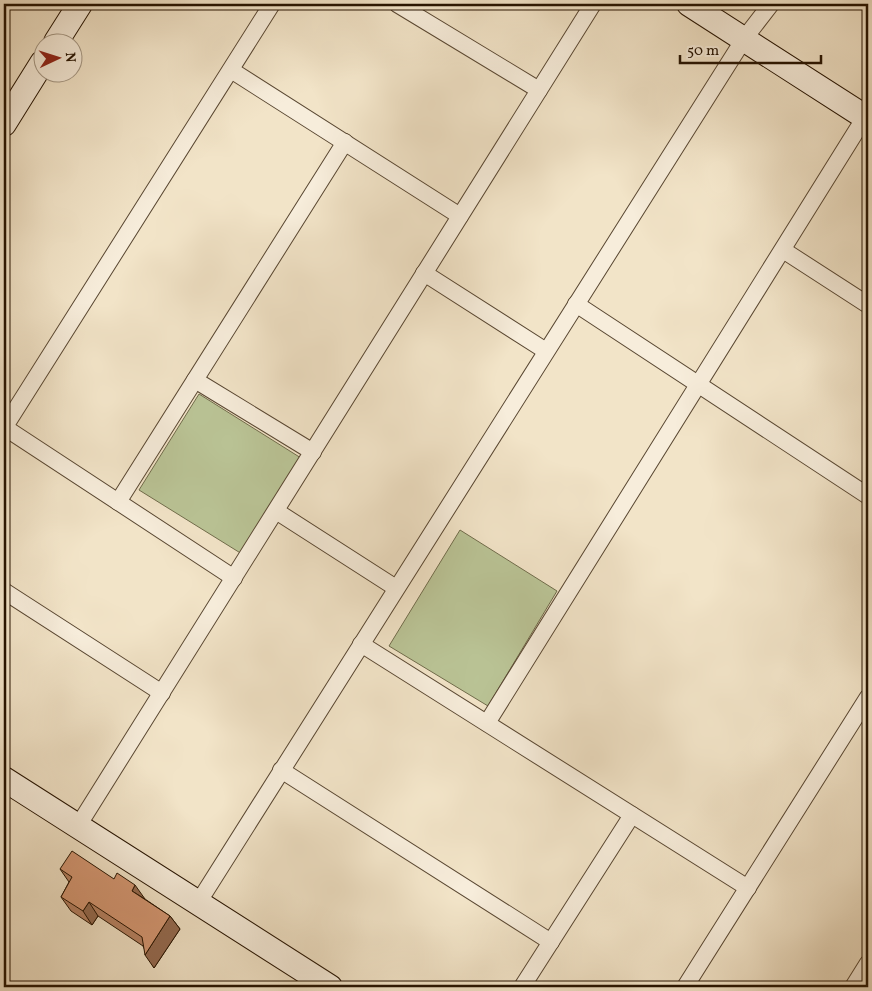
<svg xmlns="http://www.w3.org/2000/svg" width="872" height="991" font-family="Vollkorn,serif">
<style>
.green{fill:#bac496;stroke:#706c4b}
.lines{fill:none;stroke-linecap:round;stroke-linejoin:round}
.street-casing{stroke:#594732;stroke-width:18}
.secondary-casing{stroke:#261300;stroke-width:26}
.street{stroke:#f7eddb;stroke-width:16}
.secondary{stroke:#f7eddb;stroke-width:24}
.wall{fill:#b68263;stroke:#261300}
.shaded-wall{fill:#946a50;stroke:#261300}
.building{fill:#d49773;stroke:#261300}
</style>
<rect width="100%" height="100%" fill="#f2e4c8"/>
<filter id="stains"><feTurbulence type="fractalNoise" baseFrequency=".004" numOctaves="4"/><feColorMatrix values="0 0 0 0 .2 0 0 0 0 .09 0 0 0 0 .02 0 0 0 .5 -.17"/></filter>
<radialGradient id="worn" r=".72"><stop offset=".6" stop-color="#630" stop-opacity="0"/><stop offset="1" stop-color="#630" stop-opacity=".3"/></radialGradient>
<g class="green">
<path d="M199 394 301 458 242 554 139 490Z"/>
<path d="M460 530 557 591 488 706 389 646Z"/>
</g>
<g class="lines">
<defs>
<g id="street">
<path d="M397 4 539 90"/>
<path d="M231 70 460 216"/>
<path d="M783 250 868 305"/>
<path d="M424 273 546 351"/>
<path d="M576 304 868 496"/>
<path d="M195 380 313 452"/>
<path d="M4 427 234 578"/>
<path d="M4 428 272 4"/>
<path d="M118 502 345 142"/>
<path d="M276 511 396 588"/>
<path d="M4 591 162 693"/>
<path d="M361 644 748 888"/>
<path d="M487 723 865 117"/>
<path d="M281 770 551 942"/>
<path d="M78 826 593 4"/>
<path d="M198 903 744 39 771 4"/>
<path d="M522 987 632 815"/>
<path d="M685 987 868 697"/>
<path d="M853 987 868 963"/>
</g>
<g id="secondary">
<path d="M689 4 868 119"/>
<path d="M56 42 80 4"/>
<path d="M4 124 42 63"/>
<path d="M4 779 330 987"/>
</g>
</defs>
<use href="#street" class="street-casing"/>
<use href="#secondary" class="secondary-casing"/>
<use href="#street" class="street"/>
<use href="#secondary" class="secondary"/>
</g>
<path class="wall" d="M60 869 145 899 170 916 180 929 154 968 143 946 98 916 92 925 71 911 61 897 69 882Z"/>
<g class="shaded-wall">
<path d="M135 885 145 899 132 891Z"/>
<path d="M89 902 98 916 92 925 83 911Z"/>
<path d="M170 916 180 929 154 968 145 955Z"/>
</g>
<path class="building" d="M72 851 114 879 117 873 135 885 132 891 170 916 145 955 142 937 89 902 83 911 61 897 72 877 60 869Z"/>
<rect width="872" height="991" fill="none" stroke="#f2e4c8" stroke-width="20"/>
<rect x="5" y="5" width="862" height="981" fill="none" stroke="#261300" stroke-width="2.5"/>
<rect x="10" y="10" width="852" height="971" fill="none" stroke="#261300"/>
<g transform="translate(58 58) rotate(86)"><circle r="24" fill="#f7eddb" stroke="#a39683"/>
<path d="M0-4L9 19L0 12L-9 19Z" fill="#8f2418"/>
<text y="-8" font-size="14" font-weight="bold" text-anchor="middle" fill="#261300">N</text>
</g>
<path d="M680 55v8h141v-8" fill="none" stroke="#261300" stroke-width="2.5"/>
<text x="687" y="55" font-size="15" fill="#261300" stroke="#f7eddb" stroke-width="4" paint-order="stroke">50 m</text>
<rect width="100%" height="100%" filter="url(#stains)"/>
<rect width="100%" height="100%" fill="url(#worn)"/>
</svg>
